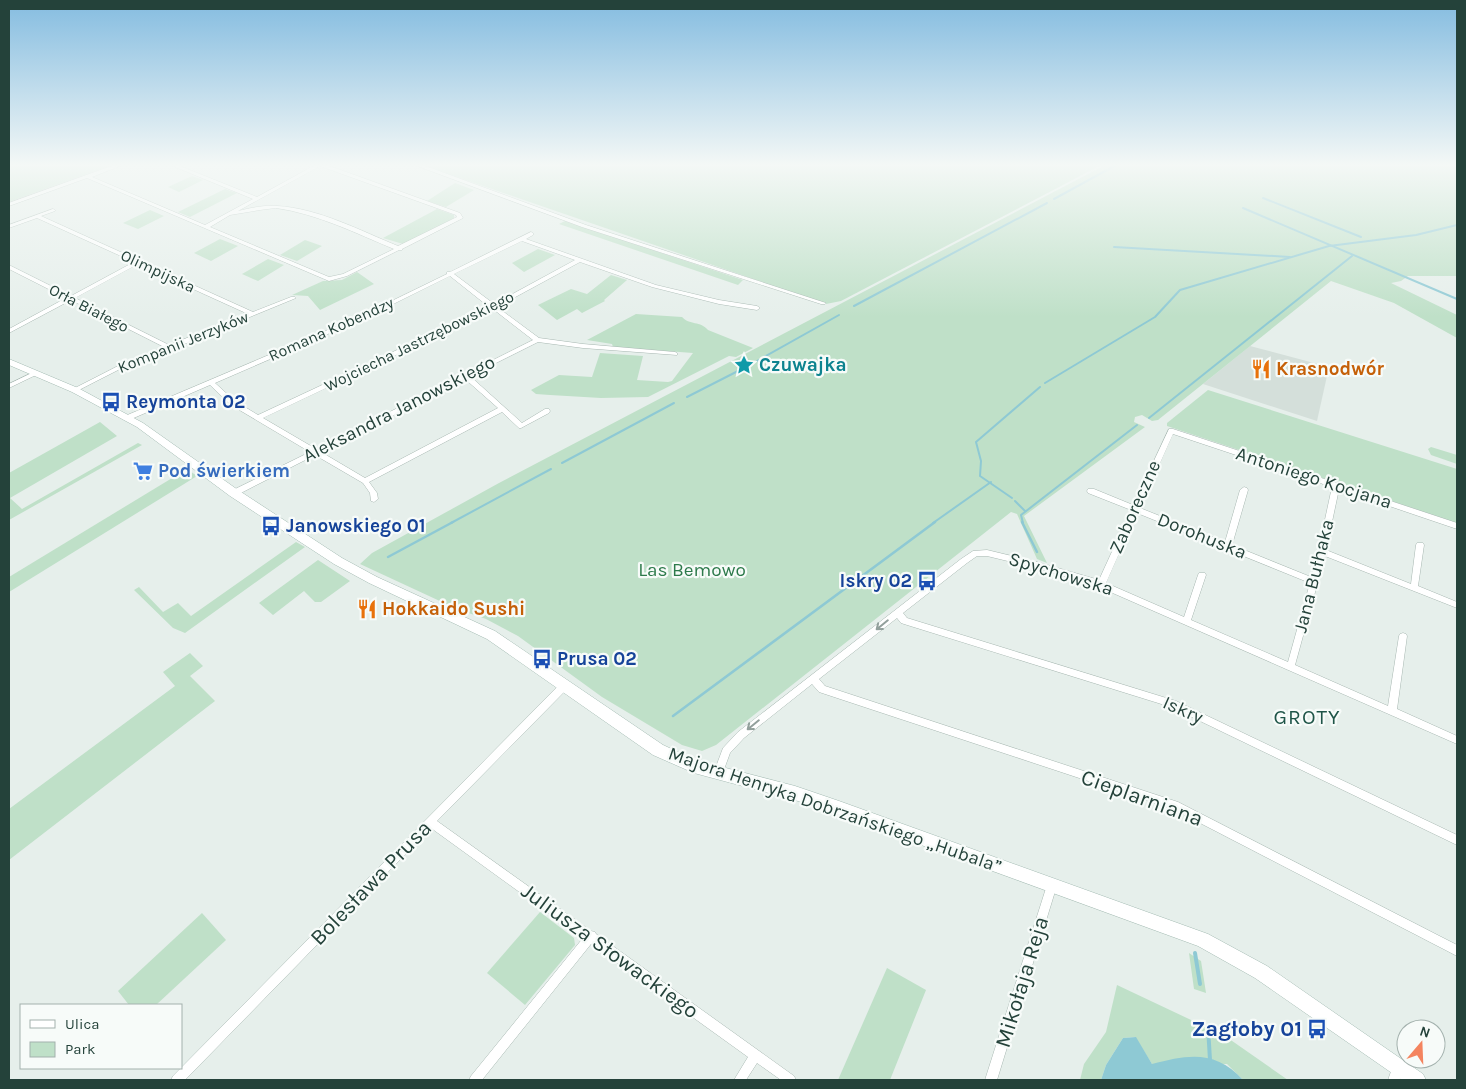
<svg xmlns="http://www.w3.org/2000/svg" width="1466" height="1089" font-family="Karla,sans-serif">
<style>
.built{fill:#d4dfda}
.green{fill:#bfe0c8}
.water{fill:#8ec9d4}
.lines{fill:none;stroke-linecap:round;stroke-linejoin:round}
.stream-far2{stroke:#8ec9d4;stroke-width:2}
.stream-far1{stroke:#8ec9d4;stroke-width:2.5}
.stream{stroke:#8ec9d4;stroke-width:4}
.street-casing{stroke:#a8b8b2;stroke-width:1}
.secondary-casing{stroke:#a4bbb3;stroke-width:1}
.street{fill:#fff;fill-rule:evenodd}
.secondary{fill:#fff;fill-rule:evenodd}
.oneway{stroke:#92a09c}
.labels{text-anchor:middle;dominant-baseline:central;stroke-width:4.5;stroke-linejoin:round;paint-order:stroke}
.far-street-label{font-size:16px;fill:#24423a;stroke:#f7fbf9}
.culture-label{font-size:19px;font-weight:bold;fill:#0d838f;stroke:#f7fbf9;text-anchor:start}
.food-label{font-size:19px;font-weight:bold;fill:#c56008;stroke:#f7fbf9;text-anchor:start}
.transit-label{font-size:19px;font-weight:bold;fill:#164399;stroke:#f7fbf9;text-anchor:start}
.street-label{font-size:19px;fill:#24423a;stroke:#f7fbf9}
.shop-label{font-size:19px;font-weight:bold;fill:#366cbe;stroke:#f7fbf9;text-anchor:start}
.park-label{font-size:19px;fill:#2d7a4b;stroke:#f7fbf9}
.quarter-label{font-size:21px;letter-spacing:1px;fill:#1f5548;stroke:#f7fbf9}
.near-street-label{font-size:22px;fill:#24423a;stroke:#f7fbf9}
.near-transit-label{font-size:22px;font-weight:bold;fill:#164399;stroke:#f7fbf9;text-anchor:end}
</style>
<rect width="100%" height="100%" fill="#e6efeb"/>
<path class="built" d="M1250 346 1329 367 1317 421 1203 384Z"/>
<g class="green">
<path d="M9 164H115L9 202Z"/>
<path d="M419 164H1103L841 301 826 304Z"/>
<path d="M1107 164H1457V276H1408L1401 281 1391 283 1457 315V338L1394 303 1331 281 1158 420 1152 421 1142 415 1135 417 1134 422 1145 427 1024 516 1047 563 1037 559 1017 514 1011 512 716 745 702 751 682 745 602 697 518 636 486 619 457 609 360 564 372 553 499 483Z"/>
<path d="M192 176 203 180 179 192 168 187Z"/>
<path d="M455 183 474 190 446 207 427 201Z"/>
<path d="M225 189 237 193 190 217 178 212Z"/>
<path d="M437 209 454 215V219L403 244 383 238Z"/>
<path d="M150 210 164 216 138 229 123 223Z"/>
<path d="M565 221 743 280 738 285 559 224Z"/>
<path d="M220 239 238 246 211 261 194 253Z"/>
<path d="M305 240 322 246 297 261 280 255Z"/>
<path d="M538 249 555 255 524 272 512 263Z"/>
<path d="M268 259 284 265 258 281 242 274Z"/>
<path d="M357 272 374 284 320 310 308 296 292 295 323 281 342 280Z"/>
<path d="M611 275 627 280 604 300 605 301 582 313 577 309 557 320 538 305 571 289 587 294Z"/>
<path d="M636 314 682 317C689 325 701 321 708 330L753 348 736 357 729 356 648 397 601 398 550 395 536 394 531 390 559 375 592 377 600 353 643 356 637 380 668 382 672 381 693 353 613 347 612 344 587 340Z"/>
<path d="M1208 390 1457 469V523L1167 426V423Z"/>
<path d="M100 422 117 436 10 498 22 509 138 443 142 445 9 520V473Z"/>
<path d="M1431 447 1457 455V464L1431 455 1428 449Z"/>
<path d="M187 469 197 476 9 592V577Z"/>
<path d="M296 542 305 547 185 633 173 628 134 590 139 587 163 612 178 603 191 616Z"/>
<path d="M318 560 350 581 321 602H315L304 591 273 615 259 603Z"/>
<path d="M190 653 203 666 190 676 215 701 9 860V809L175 686 163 672Z"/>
<path d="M540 912 574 938 575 945 525 1005 487 973Z"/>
<path d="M202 913 226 940 156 1005H129L118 991Z"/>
<path d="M1189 953 1201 961 1206 993 1194 989Z"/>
<path d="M887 968 926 990 890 1080H838Z"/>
<path d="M1117 985 1225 1036 1288 1080H1243L1227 1064H1152L1135 1037 1123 1038 1106 1065 1101 1080H1080L1084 1064 1106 1032Z"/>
</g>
<path class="water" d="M1136 1037 1152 1064C1189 1054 1216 1050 1243 1080H1101L1106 1065 1123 1038Z"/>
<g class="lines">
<g class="stream-far2">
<path d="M1451 164 1457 169"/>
<path d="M1263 198 1361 237"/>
<path d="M1054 199 1118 164"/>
<path d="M1243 208 1457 299"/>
<path d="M1114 247 1290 257"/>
<path d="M854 306 1047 203"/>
<path d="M757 361 839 315"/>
<path d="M1045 383 1155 317 1180 290 1329 246 1416 235 1457 225"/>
<path d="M687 397 738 371"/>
<path d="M1149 418 1352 256"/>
<path d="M562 463 674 403"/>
<path d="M1012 498 980 476 981 461 976 442 1040 387"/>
<path d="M1015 501 1025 511"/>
<path d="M451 523 551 469"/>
<path d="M933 523 991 482"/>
<path d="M1023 523 1021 515 1137 425"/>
</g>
<g class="stream-far1">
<path d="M1022 522 1037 552"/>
<path d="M388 557 453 522"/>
<path d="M673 716 935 522"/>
</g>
<g class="stream">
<path d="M1195 953 1200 984"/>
<path d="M1208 1027 1210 1060"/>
</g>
<defs>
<g id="street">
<path d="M117 164H125L92 177 205 225 253 199 168 164H175L257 197 317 164H324L460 213 463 218 402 249V250H399L347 276 329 281 87 178 9 206V203ZM320 166 456 215 457 217 398 246C361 231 318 208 277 206 264 205 250 208 238 211ZM276 208C318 214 355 233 394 249L343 274 329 277 210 227 230 215 260 210Z"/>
<path d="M412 164H420L586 225 826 303 825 304H821L582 227Z"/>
<path d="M53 209 55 210V211L41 216 253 312 291 297H295L296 298 172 349 120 369 77 391H73V389L116 367 164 347 71 300 9 333V329L66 298 9 269V265L71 296 134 262 37 218 9 228V225ZM138 264 248 314 169 345 75 298Z"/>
<path d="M531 232 533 233V235L526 239 656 285 719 300 757 306 760 308 757 310 719 304 652 287 580 262 497 307 539 338 583 344 675 352 677 353V355L583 348 538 342 470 376 522 423 545 409H549L550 411 549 413 521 428H519L502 412 369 482 377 493 378 499 374 502 371 501 370 493 363 483 315 455 237 495H231L230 493 231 491 310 452 231 405 210 385 129 420H127L124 418 125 416 363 315 447 274V272H450ZM522 241 575 260 494 304 454 274ZM450 276 489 307 258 415 235 401 215 383 367 317ZM493 309 533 340 316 449 263 418ZM465 379 498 408 365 478 321 452Z"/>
<path d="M36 371 38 372V374L9 388V384Z"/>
<path d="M1169 429H1173L1457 523V529L1339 489 1326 550 1411 584 1416 545 1417 543H1423L1424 545 1418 586 1457 602V608L1325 556 1295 665 1388 706 1399 636 1400 634 1403 633 1406 634 1407 636 1397 709 1457 736V744L1099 587 1037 568 987 556H977L967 563 903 613 907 618 1176 701 1457 835V845L1171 707 904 624 901 623 897 618 819 679 825 686 1178 802 1457 945V956L1173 809 822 693 819 692 812 684 744 738 730 753 722 775 719 776 716 775 714 772 723 748 738 732 961 559 973 551 987 550 1037 562 1099 580 1131 510 1088 493 1087 491 1088 489H1094L1133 505ZM1173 434 1332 487 1318 552 1311 577 1232 545 1248 490 1247 488 1244 487 1240 490 1225 542 1140 508ZM1137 513 1310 583 1288 662 1191 620 1206 575 1205 573H1199L1198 575 1184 617 1106 583Z"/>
<path d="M565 681 568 682 569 685 568 688 437 821 591 931 595 932 596 934 794 1076 796 1080H781L757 1063 746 1080H734L748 1057 591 944 482 1080H469L471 1076 583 938 431 828 185 1080H171L173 1076 562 682Z"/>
<path d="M1052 880 1056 881 1057 885 997 1080H985L1047 885 1048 881Z"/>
<path d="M1398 1061 1402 1063 1404 1067 1400 1080H1388L1394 1063Z"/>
</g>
<path id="secondary" d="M9 359 78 388 143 423 238 490 342 558 377 577 495 631 663 745 695 760 795 786 839 801 1208 934 1267 966 1423 1074 1426 1080H1402L1255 978 1198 946 839 815 795 800 694 773 653 755 487 639 369 583 334 564 230 496 137 427 72 392 9 365Z"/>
</defs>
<use href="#street" class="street-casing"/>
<use href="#secondary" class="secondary-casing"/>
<use href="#street" class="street"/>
<use href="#secondary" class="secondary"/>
</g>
<defs><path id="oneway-shaft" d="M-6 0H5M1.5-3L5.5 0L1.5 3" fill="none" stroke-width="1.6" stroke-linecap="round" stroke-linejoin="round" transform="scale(1.25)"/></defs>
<g class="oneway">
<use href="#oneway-shaft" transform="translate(882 625) rotate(141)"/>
<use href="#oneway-shaft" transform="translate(753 725) rotate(141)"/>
</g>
<linearGradient id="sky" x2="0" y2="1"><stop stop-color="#84bce0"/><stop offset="0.52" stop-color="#f4f8f6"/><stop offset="1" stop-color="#f4f8f6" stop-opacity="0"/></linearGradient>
<rect width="1466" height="317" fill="url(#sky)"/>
<defs>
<symbol id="sight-bare" viewBox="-9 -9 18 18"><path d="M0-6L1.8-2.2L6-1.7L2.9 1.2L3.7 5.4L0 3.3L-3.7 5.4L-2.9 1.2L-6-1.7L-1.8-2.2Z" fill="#0f9aa8" stroke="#f7fbf9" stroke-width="2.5" paint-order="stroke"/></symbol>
<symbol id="restaurant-bare" viewBox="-9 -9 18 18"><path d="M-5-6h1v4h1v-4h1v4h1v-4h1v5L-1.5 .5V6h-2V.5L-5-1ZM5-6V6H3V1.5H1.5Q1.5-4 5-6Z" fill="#e8710a" stroke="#f7fbf9" stroke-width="2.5" paint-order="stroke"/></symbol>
<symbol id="bus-bare" viewBox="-9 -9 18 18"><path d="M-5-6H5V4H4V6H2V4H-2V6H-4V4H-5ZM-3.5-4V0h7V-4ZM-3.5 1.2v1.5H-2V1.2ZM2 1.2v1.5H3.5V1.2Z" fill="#1a4fb4" stroke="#f7fbf9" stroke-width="2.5" paint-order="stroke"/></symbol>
<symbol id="supermarket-bare" viewBox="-9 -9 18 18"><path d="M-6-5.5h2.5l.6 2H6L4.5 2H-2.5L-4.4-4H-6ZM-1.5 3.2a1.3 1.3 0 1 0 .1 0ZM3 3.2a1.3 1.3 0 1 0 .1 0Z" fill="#3f7fe0" stroke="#f7fbf9" stroke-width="2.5" paint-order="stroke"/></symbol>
</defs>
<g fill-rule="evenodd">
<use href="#sight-bare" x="730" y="351" width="28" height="28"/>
<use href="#restaurant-bare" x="1247" y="355" width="28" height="28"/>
<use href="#bus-bare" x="97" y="388" width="28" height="28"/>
<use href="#supermarket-bare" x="129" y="457" width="28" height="28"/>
<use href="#bus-bare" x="257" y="512" width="28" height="28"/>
<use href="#bus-bare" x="913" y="567" width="28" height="28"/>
<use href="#restaurant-bare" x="353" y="595" width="28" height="28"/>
<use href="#bus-bare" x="528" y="645" width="28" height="28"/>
<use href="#bus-bare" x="1303" y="1015" width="28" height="28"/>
</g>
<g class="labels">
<g class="far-street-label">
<text transform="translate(158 271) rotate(25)">Olimpijska</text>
<text transform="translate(89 308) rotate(27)">Orła Białego</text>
<text transform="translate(331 329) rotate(-24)">Romana Kobendzy</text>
<text transform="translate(419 341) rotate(-26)">Wojciecha Jastrzębowskiego</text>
<text transform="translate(183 342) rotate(-22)">Kompanii Jerzyków</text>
</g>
<g class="culture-label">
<text x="759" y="365">Czuwajka</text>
</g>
<g class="food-label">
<text x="1276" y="369">Krasnodwór</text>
<text x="382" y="609">Hokkaido Sushi</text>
</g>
<g class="transit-label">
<text x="126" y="402">Reymonta 02</text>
<text x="286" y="526">Janowskiego 01</text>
<text x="912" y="581" text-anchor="end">Iskry 02</text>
<text x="557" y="659">Prusa 02</text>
</g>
<g class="street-label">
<text transform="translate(399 409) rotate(-27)">Aleksandra Janowskiego</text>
<text transform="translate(1314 478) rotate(18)">Antoniego Kocjana</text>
<text transform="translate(1135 507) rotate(-66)">Zaboreczne</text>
<text transform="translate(1202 536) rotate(22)">Dorohuska</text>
<text transform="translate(1061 574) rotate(17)">Spychowska</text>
<text transform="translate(1314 576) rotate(-76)">Jana Bułhaka</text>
<text transform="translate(1183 710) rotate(24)">Iskry</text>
<text transform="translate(835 810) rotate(19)">Majora Henryka Dobrzańskiego „Hubala”</text>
</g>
<g class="shop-label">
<text x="158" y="471">Pod świerkiem</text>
</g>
<g class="park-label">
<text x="692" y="570">Las Bemowo</text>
</g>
<g class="quarter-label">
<text x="1307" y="717">GROTY</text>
</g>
<g class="near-street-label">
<text transform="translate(1142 798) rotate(20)">Cieplarniana</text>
<text transform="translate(371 883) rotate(-46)">Bolesława Prusa</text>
<text transform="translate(610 951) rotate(36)">Juliusza Słowackiego</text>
<text transform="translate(1022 982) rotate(-73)">Mikołaja Reja</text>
</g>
<g class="near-transit-label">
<text x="1302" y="1029">Zagłoby 01</text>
</g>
</g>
<rect width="1466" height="1089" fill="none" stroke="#24423a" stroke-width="20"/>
<rect x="20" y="1004" width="162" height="65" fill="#f7fbf9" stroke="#a3b1ad"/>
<rect x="30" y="1020" width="25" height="8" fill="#ffffff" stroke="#a3b1ad"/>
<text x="65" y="1029" font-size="15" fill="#24423a">Ulica</text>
<rect x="30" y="1042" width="25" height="15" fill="#bfe0c8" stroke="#a3b1ad"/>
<text x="65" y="1054" font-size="15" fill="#24423a">Park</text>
<g transform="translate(1421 1044) rotate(19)"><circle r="24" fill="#f7fbf9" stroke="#a3b1ad"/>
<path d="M0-4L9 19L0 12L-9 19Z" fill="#f4845f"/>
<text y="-8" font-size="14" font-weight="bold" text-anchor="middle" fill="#24423a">N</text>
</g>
</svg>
